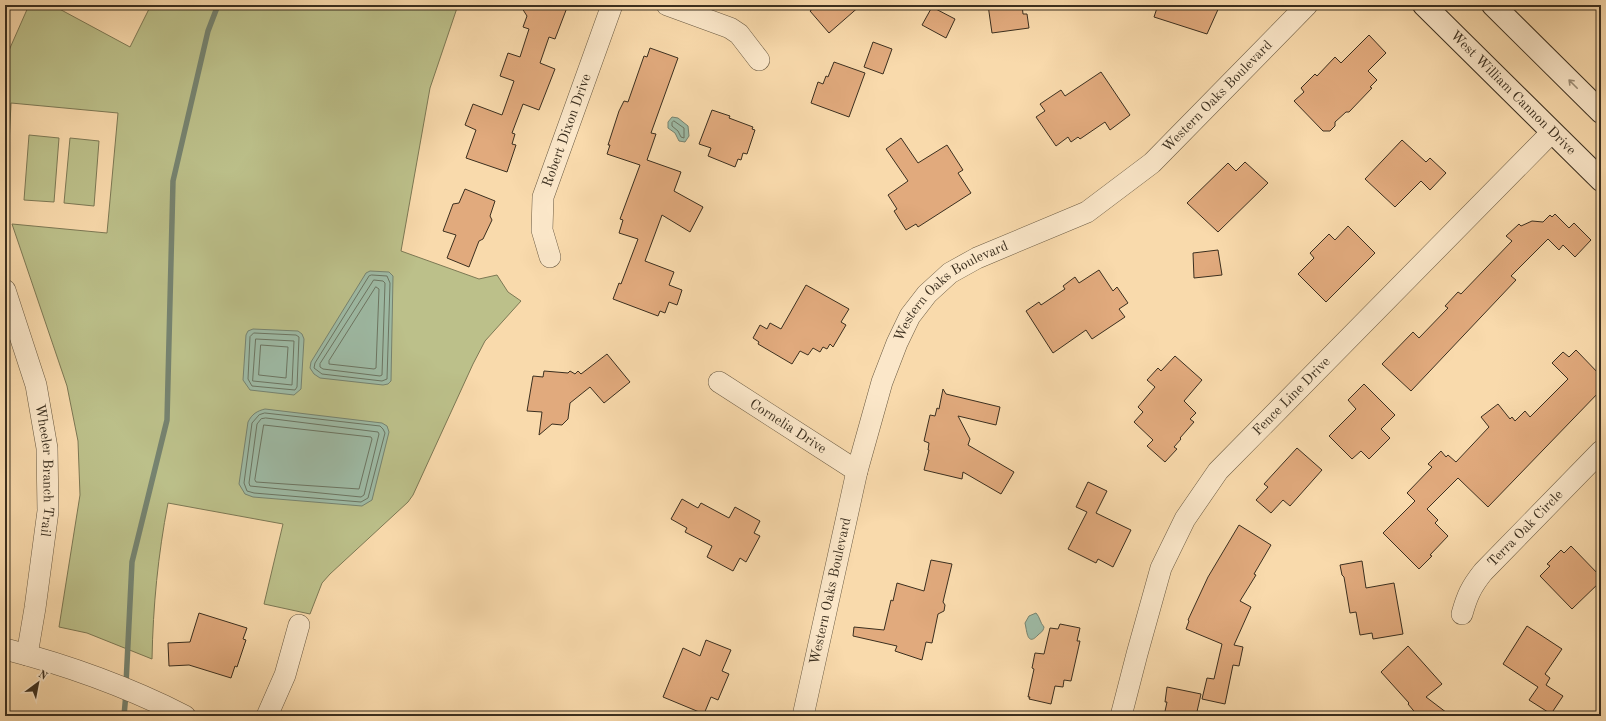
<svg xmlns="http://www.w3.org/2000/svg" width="1606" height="721" font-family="'Old Standard TT',serif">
<rect width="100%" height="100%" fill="#f9daac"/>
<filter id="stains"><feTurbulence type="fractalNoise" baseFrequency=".005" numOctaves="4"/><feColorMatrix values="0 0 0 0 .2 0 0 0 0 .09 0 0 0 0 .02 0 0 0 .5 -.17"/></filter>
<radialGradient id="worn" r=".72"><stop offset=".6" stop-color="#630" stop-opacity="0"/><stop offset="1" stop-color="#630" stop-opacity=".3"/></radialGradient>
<path fill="#bcc08a" stroke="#7c7854" d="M29 5H52L130 47 151 5H458L430 88 401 251 479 279 497 275 508 292 521 301 485 341 473 364 413 495 408 502 330 574 322 583 310 614 264 604 283 524 168 503C158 555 153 606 152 659L87 633 59 627 80 495 78 441 67 386 12 224 107 233 118 113 11 103 6 210 5 206V63L10 48Z
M29 135 59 138 54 202 24 200Z
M70 138 99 141 94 206 64 203Z"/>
<path fill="#9ebba6" stroke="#768370" d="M672 117 678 118 688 126 689 136 685 142 679 141 675 133 668 128V122Z
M370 271 389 272 393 276 391 381 388 384 383 385 320 378 314 374 310 368 311 362 366 273Z
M253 329 298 331 302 334 304 339 301 389 294 395 250 390 243 380 246 335 248 331Z
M265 409 382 423 387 426 389 432 372 500 362 506 253 497 245 494 239 484 248 422C252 414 257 411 265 409Z
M1036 613C1040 617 1040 623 1044 627 1043 632 1041 632 1038 635 1027 647 1027 631 1025 623L1029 616Z"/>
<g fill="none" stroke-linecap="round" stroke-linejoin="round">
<path stroke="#6c7562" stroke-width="1" d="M674 121 684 128V138L681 137 678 131 672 126V123Z
M372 275 387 276 390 283 387 379 382 381 322 374 314 368 315 363 369 276Z
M374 280 383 281 385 283 382 375 380 376 323 369 320 367V364Z
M376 287 379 289 376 368 374 369 329 364V361Z
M254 333 296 335 299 337 297 387 295 390 252 386 248 379 250 337Z
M256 339 294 341 292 385 253 381Z
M261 345 288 347 286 378 259 375Z
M265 413 380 426 383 429 385 433 368 498 361 502 254 493 247 491 244 483 252 423 259 415Z
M266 418 378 432 379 434 364 495 361 497 250 486 249 483 257 424 261 419Z
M264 425 371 437 372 439 359 489 256 482 255 480Z"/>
<path stroke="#768370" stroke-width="5.5" d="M126 684 132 562 167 420 173 181 208 31 218 5
M124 716 126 693"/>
</g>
<path fill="#e1aa7d" stroke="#3b2f1f" d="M520 5H568L555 39 549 37 540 63 555 69 539 110 523 104 512 133 515 134 512 144 516 145 507 172 466 158 476 130 465 125 473 104 502 115 514 81 500 76 508 53 520 57 529 29 523 27 527 16Z
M818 5H861L829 33 810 11Z
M988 5H1022L1023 14H1027L1029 28 992 33Z
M1158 5H1220L1207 34 1154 17Z
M932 7 955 19 946 38 922 25Z
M1369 35 1386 53 1368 71 1377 80 1370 87 1372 88 1349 112H1346L1335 122V126L1330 131H1323L1294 101 1304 92 1301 88 1315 74 1317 76 1335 57 1341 63Z
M873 42 892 49 883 74 864 67Z
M650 48 678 58 651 133 656 134 647 160 681 172 674 191 703 207 690 232 662 215 645 261 674 272 669 285 682 290 677 305 669 302 665 313 660 311 658 316 613 299 619 283 621 284 638 239 619 233 623 220 620 219 640 165 607 154 610 145H608L619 111 624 101 628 102 644 56 647 57Z
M834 62 865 73 849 117 811 103 818 82 823 84 826 76 828 77Z
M1101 72 1130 115 1110 130 1105 122 1080 139 1078 137 1071 142 1068 137 1056 146 1036 117 1045 111 1040 104 1061 90 1065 96Z
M712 110 730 116 729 118 753 127 752 129 755 130 747 154 743 153 741 160 738 159 735 167 708 156 711 148 699 144Z
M901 138 918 163 947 145 963 170 958 173 971 193 918 227 916 224 906 230 894 211 897 209 888 195 908 181 886 149Z
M1402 140 1426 162 1430 158 1446 173 1430 190 1421 181 1395 207 1365 179Z
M1245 162 1268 183 1218 232 1187 203 1228 163 1236 171Z
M465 189 495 201 490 216 492 220 483 239 479 241 469 267 447 258 456 235 443 231 453 204 459 203Z
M1555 214 1569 228 1574 223 1591 240 1575 257 1563 245 1559 250 1548 239 1511 276 1516 280 1411 391 1382 364 1413 332 1419 338 1448 308 1445 306 1458 292 1461 294 1512 241 1506 236 1519 224 1521 226 1532 221 1543 222 1550 215 1552 217Z
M1348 226 1375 253 1326 302 1298 274 1314 258 1310 253 1329 234 1335 240Z
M1218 250 1222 275 1194 278 1193 253Z
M1099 270 1113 291 1117 287 1128 303 1119 309 1125 317 1092 339 1086 330 1053 353 1026 311 1039 302 1041 305 1065 289 1063 286 1075 277 1079 283Z
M806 285 849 309 841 322 846 325 833 347 830 344 827 349 823 347 820 352 813 348 808 355 800 351 792 364 758 344 759 342 753 338 760 325 767 329 770 323 781 329Z
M1576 350 1601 376V390L1488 507 1458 478 1427 509 1438 520 1435 523 1448 536 1430 555 1432 556 1419 569 1383 533 1415 501 1407 493 1432 467 1428 464 1441 451 1446 457 1448 455 1456 462 1489 427 1481 417 1498 404 1510 419 1512 417 1515 421 1525 411 1530 417 1568 379 1552 363 1563 352 1569 357Z
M607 354 630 382 604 403 590 387 570 403 568 419 562 425 552 424 539 435 542 412 527 411 533 376 543 377 544 371 568 373 570 371 575 374 578 371 581 374Z
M1175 356 1202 380 1184 401 1196 413 1190 419 1194 422 1180 438 1181 439 1174 447 1177 449 1165 462 1147 446 1153 440 1134 422 1143 412 1138 407 1155 387 1147 380 1158 368 1161 371Z
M1364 384 1395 415 1381 429 1390 438 1369 459 1361 451 1352 459 1329 436 1356 409 1348 400Z
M943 389 946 394 1000 407 996 425 958 416 970 439 968 445 1014 472 1001 494 963 472 962 479 924 470 929 450H928L929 443 924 441 930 415 935 416 937 408 939 409Z
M1297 448 1322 470 1290 506 1283 500 1271 513 1256 500 1268 487 1264 484Z
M1088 482 1107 491 1096 513 1131 530 1113 567 1098 559 1096 563 1068 549 1087 512 1076 507Z
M682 499 698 508 701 503 729 518 735 507 760 521 754 533 760 536 746 562 740 558 733 571 707 557 712 546 685 532 687 528 671 519Z
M1239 525 1271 545 1254 574 1256 575 1240 601 1251 607 1234 645 1243 647 1239 666 1233 665 1225 704 1202 699 1207 678 1214 679 1222 644 1186 629 1189 621 1188 620 1208 577Z
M1571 546 1601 577V581L1572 609 1540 576 1550 566 1547 564 1561 550 1564 553Z
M931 560 952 564 943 602 945 605 944 611 938 614 932 643 926 642 922 660 895 651 897 646 853 636 854 627 884 630 891 600 893 601 897 583 924 591Z
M1362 561 1366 588 1394 583 1403 634 1373 639 1372 633 1360 635 1356 612 1350 613 1344 577 1342 575 1340 565Z
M199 613 247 628 243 639 246 640 237 667 235 666 231 678 189 665 169 666 168 643 190 642Z
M1060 624 1080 628 1077 641H1080L1071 681 1064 680 1063 687 1055 686 1051 704 1029 699 1030 697H1028L1034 669 1032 668 1035 653 1044 654 1050 628 1058 629Z
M1527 626 1562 649 1545 674 1550 678 1546 685 1563 696 1551 714 1529 700 1538 687 1503 664Z
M706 640 731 650 722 671 729 674 718 700 711 697 704 714 663 697 683 648 700 656Z
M1408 646 1442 684 1426 697 1451 716H1418L1408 704 1409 703 1381 672Z
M1167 687 1201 694 1196 716H1164L1167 702H1165Z"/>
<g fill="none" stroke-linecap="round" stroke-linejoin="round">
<g stroke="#6a5a42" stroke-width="22">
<g id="street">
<path d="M667 5 730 28 739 34 759 60"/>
<path id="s1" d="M550 257 542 230 543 197 612 5"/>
<path id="s2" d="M5 290 36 385 47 448 48 511 35 608 27 655"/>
<path id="s3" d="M719 382 857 471"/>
<path id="s4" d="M1462 614C1467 596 1471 587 1483 572L1601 451"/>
<path d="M5 649C67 665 128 687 185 716"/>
<path d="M267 716 285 675 299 625"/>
<path id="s5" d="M803 716 857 471 882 382 897 343 910 316 927 294 950 273 977 258 1087 212 1152 163 1307 5"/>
<path id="s6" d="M1121 716 1137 654 1161 568 1185 519 1218 471 1552 132"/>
</g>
</g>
<g stroke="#3b2f1f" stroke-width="24">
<g id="secondary">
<path id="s7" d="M1424 5 1601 180"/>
<path d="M1493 5 1601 112"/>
</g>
</g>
<use href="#street" stroke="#fbe7c9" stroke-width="21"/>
<use href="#secondary" stroke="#fbe7c9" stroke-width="22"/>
</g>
<defs><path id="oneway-shaft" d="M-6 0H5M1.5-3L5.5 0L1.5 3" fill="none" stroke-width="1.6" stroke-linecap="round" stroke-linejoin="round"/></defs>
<use stroke="#9b8b74" href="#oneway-shaft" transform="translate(1573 84) rotate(-135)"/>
<g text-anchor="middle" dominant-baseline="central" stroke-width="3" stroke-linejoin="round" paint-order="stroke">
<g font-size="14" fill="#3b2f1f" stroke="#fbe7c9">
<text stroke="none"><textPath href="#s7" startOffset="125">West William Cannon Drive</textPath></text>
<text stroke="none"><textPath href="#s5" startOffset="799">Western Oaks Boulevard</textPath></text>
<text stroke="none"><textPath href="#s1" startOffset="132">Robert Dixon Drive</textPath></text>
<text stroke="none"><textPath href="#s5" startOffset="463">Western Oaks Boulevard</textPath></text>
<text stroke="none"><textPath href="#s6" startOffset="371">Fence Line Drive</textPath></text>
<text stroke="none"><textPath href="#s3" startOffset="82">Cornelia Drive</textPath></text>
<text stroke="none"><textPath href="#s2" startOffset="186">Wheeler Branch Trail</textPath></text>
<text stroke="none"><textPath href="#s4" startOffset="108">Terra Oak Circle</textPath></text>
<text stroke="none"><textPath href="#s5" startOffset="128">Western Oaks Boulevard</textPath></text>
</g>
</g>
<rect width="1606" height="721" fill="none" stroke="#f9daac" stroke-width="20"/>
<rect x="6" y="6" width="1594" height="709" fill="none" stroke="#3b2f1f" stroke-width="2"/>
<rect x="10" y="10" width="1586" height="701" fill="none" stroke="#3b2f1f"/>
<g transform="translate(38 683) rotate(32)" stroke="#fbe7c9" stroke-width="3" paint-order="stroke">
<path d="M0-3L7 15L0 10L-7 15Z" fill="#3b2f1f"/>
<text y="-6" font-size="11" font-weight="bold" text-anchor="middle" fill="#3b2f1f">N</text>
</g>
<rect width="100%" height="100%" filter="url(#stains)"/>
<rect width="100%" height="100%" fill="url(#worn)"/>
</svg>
